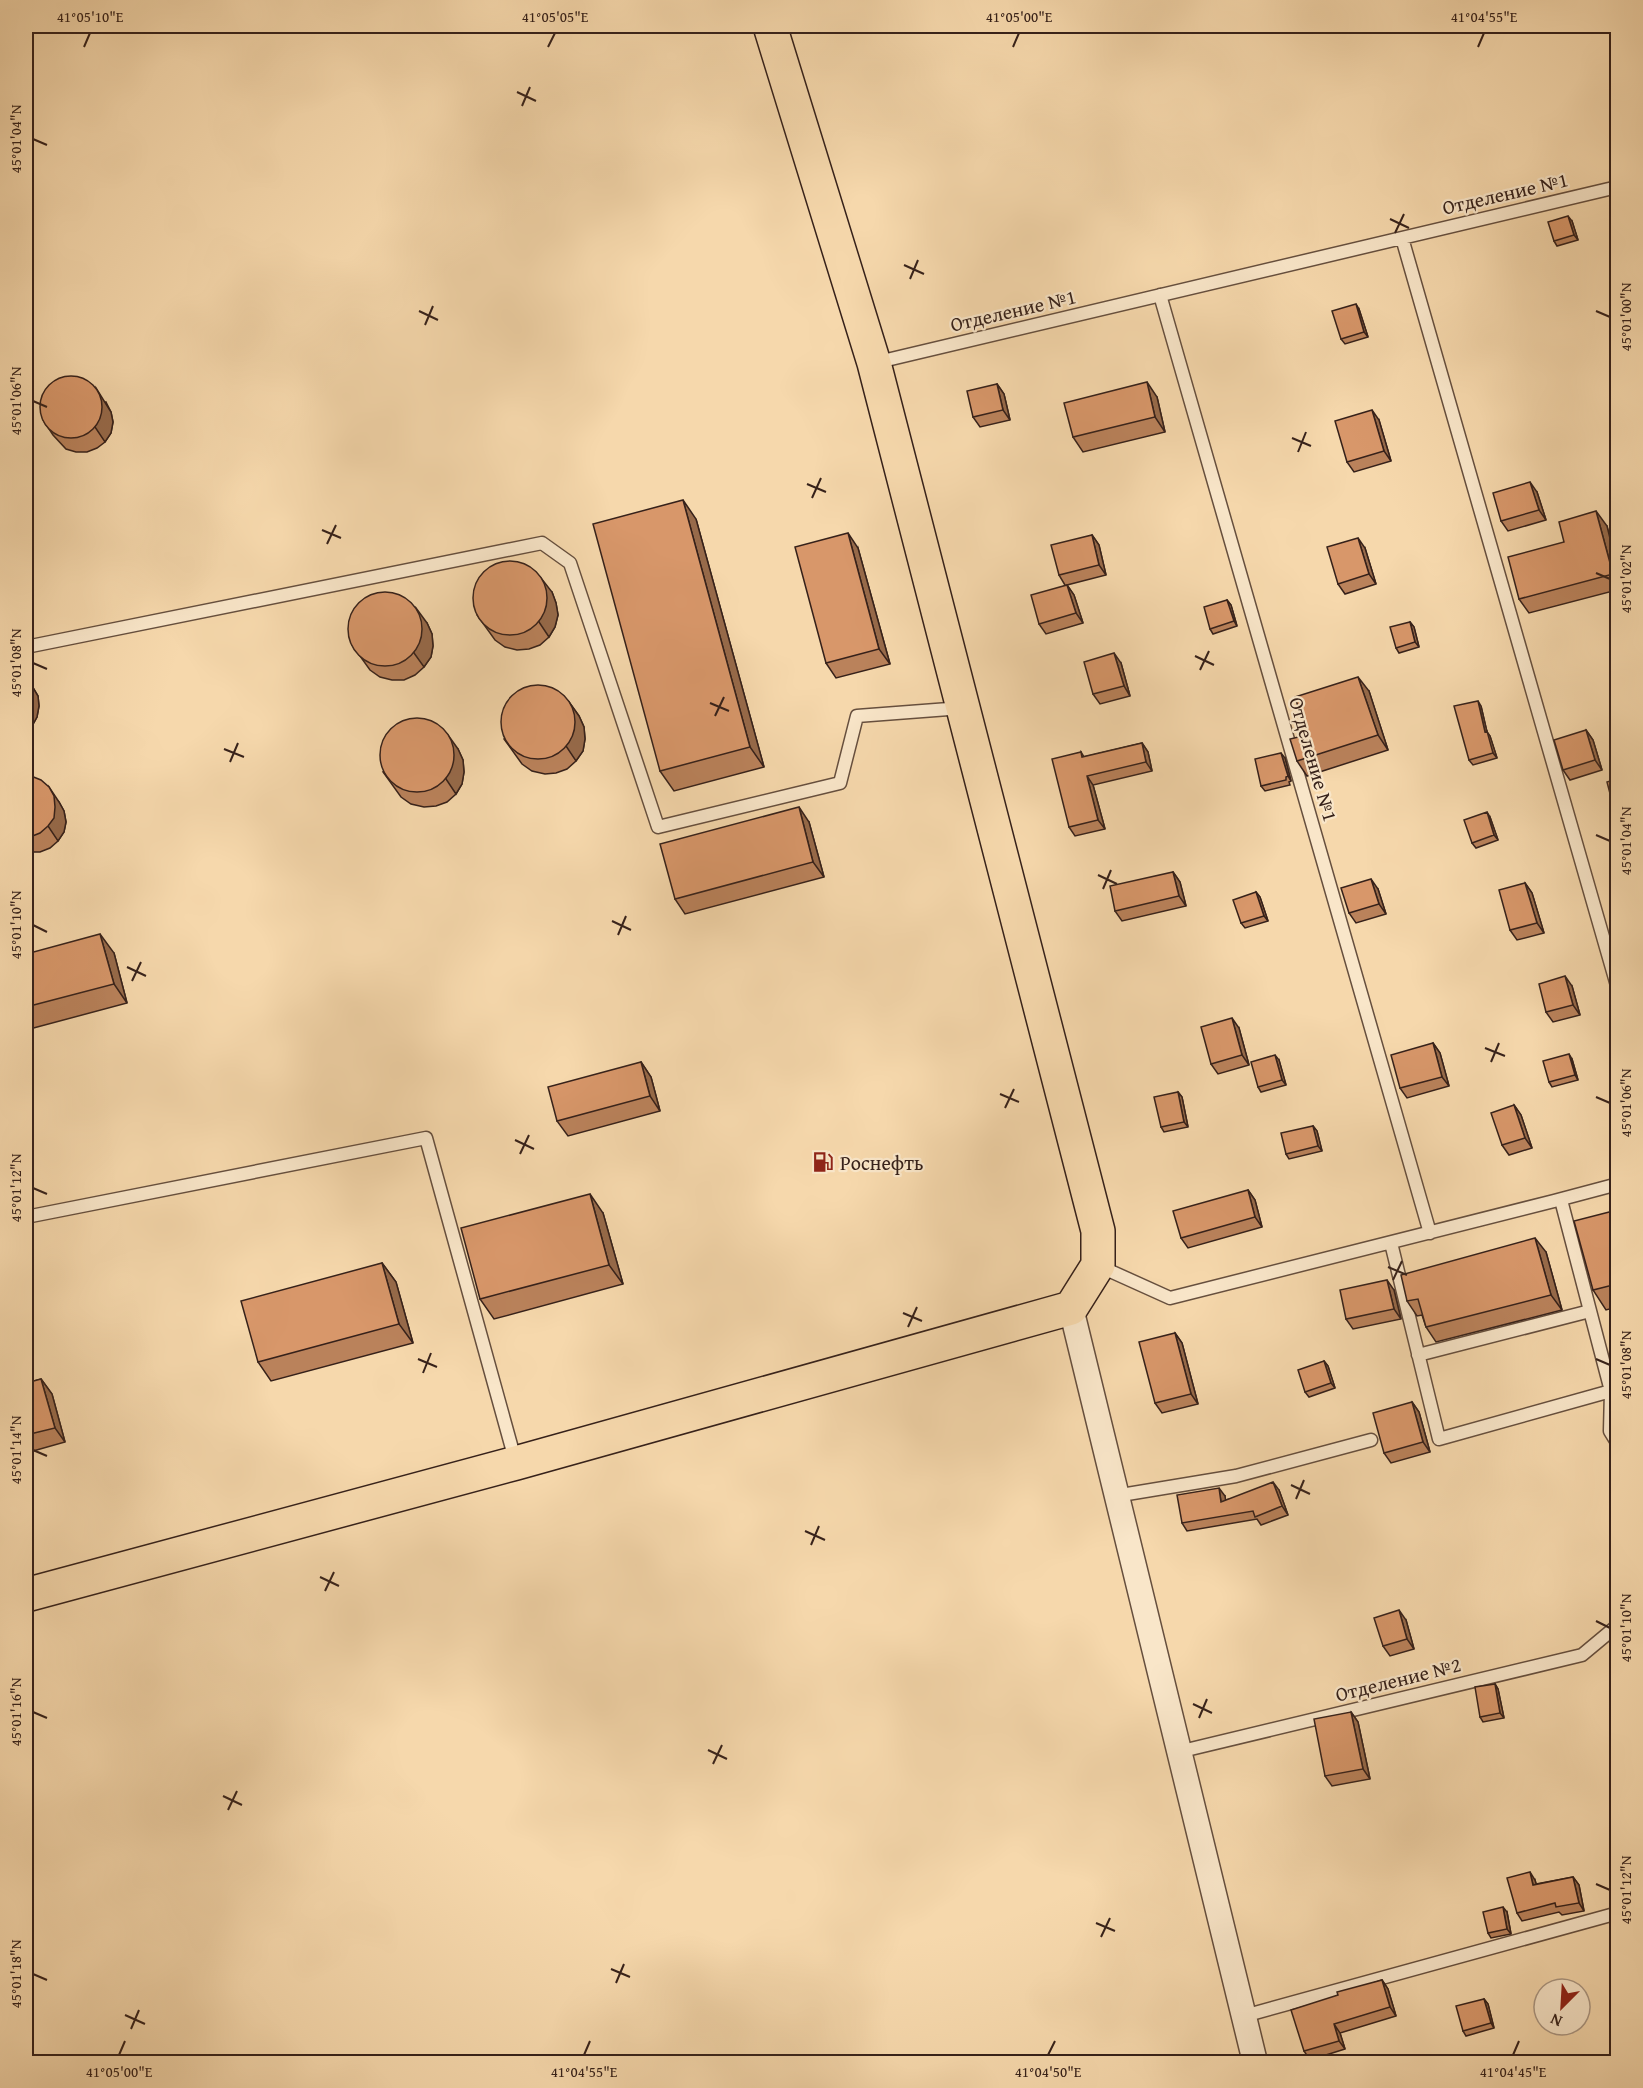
<svg xmlns="http://www.w3.org/2000/svg" width="1643" height="2088" font-family="'Gentium Book Plus',serif">
<rect width="100%" height="100%" fill="#f6d8ac"/>
<filter id="stains"><feTurbulence type="fractalNoise" baseFrequency=".00333" numOctaves="4"/><feColorMatrix values="0 0 0 0 .2 0 0 0 0 .09 0 0 0 0 .02 0 0 0 .5 -.17"/></filter>
<radialGradient id="worn" r=".72"><stop offset=".6" stop-color="#630" stop-opacity="0"/><stop offset="1" stop-color="#630" stop-opacity=".3"/></radialGradient>
<g fill="none" stroke-linecap="round" stroke-linejoin="round">
<g stroke="#664f3e" stroke-width="15">
<path id="lane" d="M1402 238 1618 989
M1160 295 1430 1233
M874 363 1613 188 1618 189
M26 647 542 543 570 563 658 827 840 783 857 716 962 708
M1561 1200 1611 1391 1610 1431 1618 1444
M26 1217 426 1138 516 1463
M1391 1243 1439 1439 1618 1389
M1099 1266 1170 1298 1554 1201 1618 1184
M1418 1355 1590 1311
M1115 1496 1236 1476 1371 1440
M1178 1752 1582 1655 1618 1625
M1244 2016 1618 1913"/>
</g>
<g stroke="#664f3e" stroke-width="27">
<path id="street" d="M1071 1308 1255 2062"/>
</g>
<g stroke="#36211a" stroke-width="36">
<path id="primary" d="M26 1595 516 1463 1071 1308 1098 1265V1231L874 363 770 26"/>
</g>
<use href="#lane" stroke="#f9e6c9" stroke-width="12"/>
<use href="#street" stroke="#f9e6c9" stroke-width="24"/>
<use href="#primary" stroke="#f6d8ac" stroke-width="33"/>
</g>
<path fill="#ba825b" stroke="#36211a" stroke-width="1.5" d="M1572 221 1578 240 1557 246 1554 241Z
M1359 309 1368 337 1345 344 1341 339Z
M997 384 1004 394 1010 420 980 427 973 417Z
M1157 397 1165 432 1083 452 1073 437Z
M106 402 111 412 113 422 111 433 105 442 97 448 87 452H76L66 449 53 435 43 420Z
M1379 420 1391 461 1354 472 1347 462Z
M1537 492 1546 520 1508 531 1501 521Z
M696 519 764 767 674 791 660 771Z
M1607 526 1617 567V590L1529 613 1519 599 1564 542Z
M1092 535 1099 545 1106 575 1067 585 1074 595 1083 623 1046 634 1039 624 1065 585 1059 575Z
M858 548 890 664 836 678 826 663Z
M1365 548 1376 584 1345 594 1338 584Z
M552 592 556 603 558 615 555 627 549 637 540 645 529 649 517 650 505 647 495 640 477 615Z
M1227 600 1231 605 1237 626 1213 634 1210 629Z
M1410 622 1414 627 1419 647 1399 653 1396 648Z
M427 623 432 634 433 646 431 657 424 667 415 675 404 680H392L380 677 370 670 352 645Z
M1121 663 1130 696 1100 704 1093 694Z
M26 676 38 696 39 706 37 717 32 726 26 731Z
M1369 691 1388 750 1307 776 1297 761 1307 735Z
M569 702 579 716 584 727 585 739 583 751 576 761 567 769 556 773 545 774 532 771 522 764 504 739Z
M1481 706 1487 732 1490 736 1497 758 1473 765 1469 760Z
M1586 730 1593 740 1602 770 1570 780 1563 770Z
M1142 743 1148 752 1152 771 1093 785 1105 829 1075 836 1069 827 1081 752 1084 757Z
M458 749 463 760 464 772 462 784 456 794 447 802 436 806 424 807 411 804 401 797 383 772Z
M1285 758 1291 781 1289 782 1290 785 1265 791 1261 786Z
M26 775 59 802 64 811 66 822 64 832 58 841 50 848 40 852H29L26 851Z
M1490 817 1498 840 1476 848 1472 843Z
M809 822 824 877 685 914 675 899Z
M1173 872 1180 882 1186 906 1122 921 1115 911Z
M1525 883 1532 893 1544 933 1517 940 1510 930Z
M1378 889 1386 914 1356 923 1349 913Z
M1256 892 1260 897 1268 921 1245 928 1241 923Z
M114 953 127 1003 26 1030V954Z
M1572 986 1580 1015 1553 1022 1546 1012Z
M1239 1028 1249 1065 1218 1074 1211 1064Z
M1433 1043 1440 1053 1449 1086 1407 1098 1400 1088Z
M1572 1059 1578 1080 1552 1087 1549 1082Z
M1279 1060 1286 1085 1261 1092 1258 1087Z
M641 1062 651 1077 660 1111 568 1136 557 1121Z
M1178 1092 1182 1097 1188 1127 1164 1132 1161 1127Z
M1514 1105 1521 1115 1532 1148 1509 1155 1502 1145Z
M1313 1126 1317 1131 1322 1151 1289 1159 1286 1154Z
M1248 1190 1255 1200 1262 1227 1188 1248 1181 1238Z
M1617 1210V1307L1606 1310 1593 1290Z
M603 1213 623 1284 494 1319 480 1299Z
M1546 1252 1562 1310 1436 1342 1426 1327 1422 1315 1417 1316 1407 1301Z
M382 1263 396 1282 413 1343 271 1381 258 1362Z
M1394 1290 1401 1319 1353 1329 1346 1319Z
M1175 1333 1182 1343 1198 1404 1162 1413 1155 1403Z
M1324 1361 1328 1366 1335 1388 1309 1397 1305 1392Z
M41 1379 52 1394 65 1442 26 1453V1383Z
M1412 1402 1419 1412 1430 1452 1391 1463 1384 1453Z
M1279 1490 1288 1515 1261 1525 1257 1519 1187 1531 1182 1523 1225 1496V1500Z
M1406 1620 1414 1649 1390 1656 1383 1646Z
M1495 1684 1498 1689 1504 1718 1483 1722 1480 1717Z
M1351 1712 1358 1722 1370 1779 1332 1786 1325 1776Z
M1573 1877 1579 1885 1584 1911 1562 1915 1559 1912 1522 1921 1517 1913 1535 1880 1536 1884Z
M1507 1912 1511 1934 1491 1938 1488 1933Z
M1382 1980 1388 1989 1396 2016 1340 2033 1345 2049 1310 2060 1304 2051 1338 1995Z
M1484 1999 1488 2004 1494 2028 1466 2036 1463 2031Z"/>
<path fill="#976a4a" stroke="#36211a" stroke-width="1.5" d="M1568 216 1572 221 1578 240 1574 235Z
M1356 304 1359 309 1368 337 1364 332Z
M1147 382 1157 397 1165 432 1155 417Z
M997 384 1004 394 1010 420 1003 410Z
M96 388 111 412 113 422 111 433 105 442 95 427Z
M1372 410 1379 420 1391 461 1384 451Z
M1530 482 1537 492 1546 520 1539 510Z
M683 500 696 519 764 767 750 747Z
M1596 511 1607 526 1617 567V581L1613 574Z
M848 533 858 548 890 664 879 649Z
M1092 535 1099 545 1106 575 1099 565Z
M1358 538 1365 548 1376 584 1369 574Z
M541 578 552 592 556 603 558 615 555 627 549 637 539 622Z
M1067 585 1074 595 1083 623 1076 613Z
M1227 600 1231 605 1237 626 1234 621Z
M416 608 427 623 432 634 433 646 431 657 424 667 414 653Z
M1410 622 1414 627 1419 647 1415 642Z
M1114 653 1121 663 1130 696 1124 686Z
M26 676 38 696 39 706 37 717 32 726 26 717Z
M1358 677 1369 691 1388 750 1378 735Z
M1478 701 1481 706 1487 732 1490 736 1497 758 1493 753 1485 732Z
M569 702 579 716 584 727 585 739 583 751 576 761 566 746Z
M1586 730 1593 740 1602 770 1595 760Z
M448 735 458 749 463 760 464 772 462 784 456 794 446 779Z
M1142 743 1148 752 1152 771 1146 762Z
M1281 753 1285 758 1291 781 1288 776Z
M1087 776 1093 785 1105 829 1098 820Z
M49 787 59 802 64 811 66 822 64 832 58 841 48 826Z
M799 807 809 822 824 877 813 862Z
M1487 812 1490 817 1498 840 1494 835Z
M1173 872 1180 882 1186 906 1179 896Z
M1371 879 1378 889 1386 914 1379 904Z
M1525 883 1532 893 1544 933 1537 923Z
M1256 892 1260 897 1268 921 1264 916Z
M100 934 114 953 127 1003 114 984Z
M1565 976 1572 986 1580 1015 1573 1005Z
M1232 1018 1239 1028 1249 1065 1242 1055Z
M1433 1043 1440 1053 1449 1086 1442 1077Z
M1569 1054 1572 1059 1578 1080 1575 1075Z
M1275 1055 1279 1060 1286 1085 1282 1080Z
M641 1062 651 1077 660 1111 650 1096Z
M1178 1092 1182 1097 1188 1127 1184 1122Z
M1514 1105 1521 1115 1532 1148 1525 1138Z
M1313 1126 1317 1131 1322 1151 1318 1146Z
M1248 1190 1255 1200 1262 1227 1255 1217Z
M590 1194 603 1213 623 1284 609 1265Z
M1535 1238 1546 1252 1562 1310 1551 1295Z
M382 1263 396 1282 413 1343 399 1324Z
M1387 1280 1394 1290 1401 1319 1394 1309Z
M1175 1333 1182 1343 1198 1404 1191 1394Z
M1324 1361 1328 1366 1335 1388 1331 1383Z
M41 1379 52 1394 65 1442 55 1428Z
M1412 1402 1419 1412 1430 1452 1423 1442Z
M1273 1482 1279 1490 1288 1515 1282 1506Z
M1219 1488 1225 1496 1227 1510 1221 1502Z
M1399 1610 1406 1620 1414 1649 1407 1639Z
M1495 1684 1498 1689 1504 1718 1500 1713Z
M1351 1712 1358 1722 1370 1779 1363 1769Z
M1530 1872 1535 1880 1539 1893 1533 1885Z
M1573 1877 1579 1885 1584 1911 1579 1903Z
M1503 1907 1507 1912 1511 1934 1507 1929Z
M1382 1980 1388 1989 1396 2016 1390 2007Z
M1484 1999 1488 2004 1494 2028 1491 2023Z
M1334 2024 1340 2033 1345 2049 1339 2041Z"/>
<path fill="#d8976a" stroke="#36211a" stroke-width="1.5" d="M1568 216 1574 235 1554 241 1548 222Z
M1356 304 1364 332 1341 339 1332 311Z
M40 407a31 31 0 1 1 62 0a31 31 0 1 1-62 0Z
M1147 382 1155 417 1073 437 1064 403Z
M997 384 1003 410 973 417 967 391Z
M1372 410 1384 451 1347 462 1335 421Z
M1530 482 1539 510 1501 521 1493 493Z
M683 500 750 747 660 771 593 524Z
M1596 511 1613 574 1519 599 1508 557 1564 542 1559 522Z
M848 533 879 649 826 663 795 547Z
M1092 535 1099 565 1059 575 1051 545Z
M1358 538 1369 574 1338 584 1327 547Z
M473 598a37 37 0 1 1 74 0a37 37 0 1 1-74 0Z
M1067 585 1076 613 1039 624 1031 595Z
M348 629a37 37 0 1 1 74 0a37 37 0 1 1-74 0Z
M1227 600 1234 621 1210 629 1204 607Z
M1410 622 1415 642 1396 648 1390 627Z
M1114 653 1124 686 1093 694 1084 662Z
M1358 677 1378 735 1297 761 1290 739 1307 735 1295 697Z
M26 678 27 681 29 692 26 704Z
M501 722a37 37 0 1 1 74 0a37 37 0 1 1-74 0Z
M1478 701 1485 732 1487 731 1493 753 1469 760 1454 706Z
M380 755a37 37 0 1 1 74 0a37 37 0 1 1-74 0Z
M1586 730 1595 760 1563 770 1554 740Z
M1142 743 1146 762 1087 776 1098 820 1069 827 1052 759 1081 752 1082 757Z
M1281 753 1288 776 1286 777V780L1261 786 1255 759Z
M26 775 31 776 41 780 49 787 54 796 55 807 54 818 48 826 40 833 30 837H26Z
M1617 779V808L1614 809 1607 782Z
M799 807 813 862 675 899 660 844Z
M1487 812 1494 835 1472 843 1464 820Z
M1173 872 1179 896 1115 911 1110 886Z
M1371 879 1379 904 1349 913 1341 888Z
M1525 883 1537 923 1510 930 1499 890Z
M1256 892 1264 916 1241 923 1233 900Z
M100 934 114 984 26 1007V954Z
M1565 976 1573 1005 1546 1012 1539 984Z
M1232 1018 1242 1055 1211 1064 1201 1027Z
M1433 1043 1442 1077 1400 1088 1391 1055Z
M1569 1054 1575 1075 1549 1082 1543 1061Z
M1275 1055 1282 1080 1258 1087 1251 1062Z
M641 1062 650 1096 557 1121 548 1087Z
M1178 1092 1184 1122 1161 1127 1154 1097Z
M1514 1105 1525 1138 1502 1145 1491 1113Z
M1313 1126 1318 1146 1286 1154 1281 1133Z
M1248 1190 1255 1217 1181 1238 1173 1211Z
M590 1194 609 1265 480 1299 461 1228Z
M1617 1210V1284L1593 1290 1574 1221Z
M1535 1238 1551 1295 1426 1327 1418 1299 1407 1301 1401 1275Z
M382 1263 399 1324 258 1362 241 1301Z
M1387 1280 1394 1309 1346 1319 1340 1290Z
M1175 1333 1191 1394 1155 1403 1139 1342Z
M1324 1361 1331 1383 1305 1392 1298 1370Z
M41 1379 55 1428 26 1435V1383Z
M1412 1402 1423 1442 1384 1453 1373 1413Z
M1273 1482 1282 1506 1255 1517 1253 1511 1182 1523 1177 1495 1219 1488 1221 1502Z
M1399 1610 1407 1639 1383 1646 1374 1618Z
M1495 1684 1500 1713 1480 1717 1475 1687Z
M1351 1712 1363 1769 1325 1776 1314 1719Z
M1530 1872 1533 1885 1573 1877 1579 1903 1556 1907 1555 1903 1517 1913 1507 1878Z
M1503 1907 1507 1929 1488 1933 1483 1912Z
M1382 1980 1390 2007 1334 2024 1339 2041 1304 2051 1291 2010 1338 1995 1337 1992Z
M1484 1999 1491 2023 1463 2031 1456 2006Z"/>
<path fill="none" stroke="#36211a" stroke-width="2" d="M84 47 90 33M548 47 555 33M1013 47 1019 33M1478 47 1484 33M517 92 536 101M522 106 530 87M33 139 47 145M1390 219 1409 228M1395 233 1404 214M904 265 924 274M910 279 918 260M419 311 438 320M1596 311 1610 317M425 325 433 306M33 401 47 407M1292 438 1311 446M1298 452 1306 432M807 484 826 492M812 498 821 478M322 530 341 538M327 544 336 525M1596 573 1610 579M1195 656 1214 665M33 663 47 669M1200 670 1209 651M710 703 729 711M715 716 724 697M224 749 244 757M230 762 238 743M1596 835 1610 841M1098 875 1117 884M1103 889 1111 870M612 921 631 930M33 925 47 932M618 935 626 916M127 967 146 976M132 981 141 962M1485 1048 1505 1056M1491 1062 1499 1043M1000 1094 1019 1102M1596 1097 1610 1103M1005 1108 1014 1089M515 1140 534 1149M520 1154 529 1135M33 1188 47 1194M1388 1267 1407 1275M1393 1280 1402 1261M903 1313 922 1321M908 1327 917 1307M418 1359 437 1367M1596 1359 1610 1365M423 1373 431 1353M33 1450 47 1456M1291 1485 1310 1494M1296 1499 1304 1480M805 1531 825 1540M811 1545 819 1526M320 1577 339 1586M325 1591 334 1572M1596 1621 1610 1628M1193 1704 1212 1713M33 1712 47 1718M1199 1718 1207 1699M708 1750 727 1759M713 1764 722 1745M223 1796 242 1805M228 1810 237 1791M1596 1884 1610 1890M1096 1923 1115 1931M1101 1937 1110 1918M611 1969 630 1977M33 1974 47 1980M616 1983 624 1964M125 2015 145 2024M131 2029 139 2010M119 2055 125 2041M584 2055 590 2041M1048 2055 1055 2041M1513 2055 1519 2041"/>
<defs>
<g id="fuel-bare" transform="scale(1.62)"><path d="M-5.5-6h7V0h2V4h1.3V-2.5L3-4.5l.8-.8L6-3V5H2.5V1h-1V6h-7ZM-4.2-4.7v3.2H.2V-4.7Z" fill="#8f2418" stroke="#f9e6c9" stroke-width="2.5" paint-order="stroke"/></g>
</defs>
<g fill-rule="evenodd">
<use href="#fuel-bare" x="823" y="1162"/>
</g>
<g text-anchor="middle" dominant-baseline="central" stroke-width="4.5" stroke-linejoin="round" paint-order="stroke">
<g font-size="20" fill="#36211a" stroke="#f9e6c9">
<text transform="translate(1505 193) rotate(-13)">Отделение №1</text>
<text transform="translate(1013 310) rotate(-13)">Отделение №1</text>
<text transform="translate(1314 759) rotate(74)">Отделение №1</text>
<text transform="translate(1398 1679) rotate(-14)">Отделение №2</text>
</g>
<g font-size="20" fill="#36211a" stroke="#f9e6c9" text-anchor="start">
<text x="840" y="1162">Роснефть</text>
</g>
</g>
<rect width="1643" height="2088" fill="none" stroke="#f6d8ac" stroke-width="66"/>
<g transform="translate(1562 2007) rotate(204)"><circle r="28" fill="#f9e6c9" stroke="#ab9783" stroke-width="1.5"/>
<path d="M0-4.5L10 22L0 15L-10 22Z" fill="#8f2418"/>
<text y="-9" font-size="16" font-weight="bold" text-anchor="middle" fill="#36211a">N</text>
</g>
<rect x="33" y="33" width="1577" height="2022" fill="none" stroke="#36211a" stroke-width="2"/>
<g font-size="15" text-anchor="middle" fill="#36211a">
<text x="90" y="22">41°05'10"E</text>
<text x="555" y="22">41°05'05"E</text>
<text x="1019" y="22">41°05'00"E</text>
<text x="1484" y="22">41°04'55"E</text>
<text transform="translate(16 139) rotate(-90)" y="5">45°01'04"N</text>
<text transform="translate(1626 317) rotate(-90)" y="5">45°01'00"N</text>
<text transform="translate(16 401) rotate(-90)" y="5">45°01'06"N</text>
<text transform="translate(1626 579) rotate(-90)" y="5">45°01'02"N</text>
<text transform="translate(16 663) rotate(-90)" y="5">45°01'08"N</text>
<text transform="translate(1626 841) rotate(-90)" y="5">45°01'04"N</text>
<text transform="translate(16 925) rotate(-90)" y="5">45°01'10"N</text>
<text transform="translate(1626 1103) rotate(-90)" y="5">45°01'06"N</text>
<text transform="translate(16 1188) rotate(-90)" y="5">45°01'12"N</text>
<text transform="translate(1626 1365) rotate(-90)" y="5">45°01'08"N</text>
<text transform="translate(16 1450) rotate(-90)" y="5">45°01'14"N</text>
<text transform="translate(1626 1628) rotate(-90)" y="5">45°01'10"N</text>
<text transform="translate(16 1712) rotate(-90)" y="5">45°01'16"N</text>
<text transform="translate(1626 1890) rotate(-90)" y="5">45°01'12"N</text>
<text transform="translate(16 1974) rotate(-90)" y="5">45°01'18"N</text>
<text x="119" y="2077">41°05'00"E</text>
<text x="584" y="2077">41°04'55"E</text>
<text x="1048" y="2077">41°04'50"E</text>
<text x="1513" y="2077">41°04'45"E</text>
</g>
<rect width="100%" height="100%" filter="url(#stains)"/>
<rect width="100%" height="100%" fill="url(#worn)"/>
</svg>
